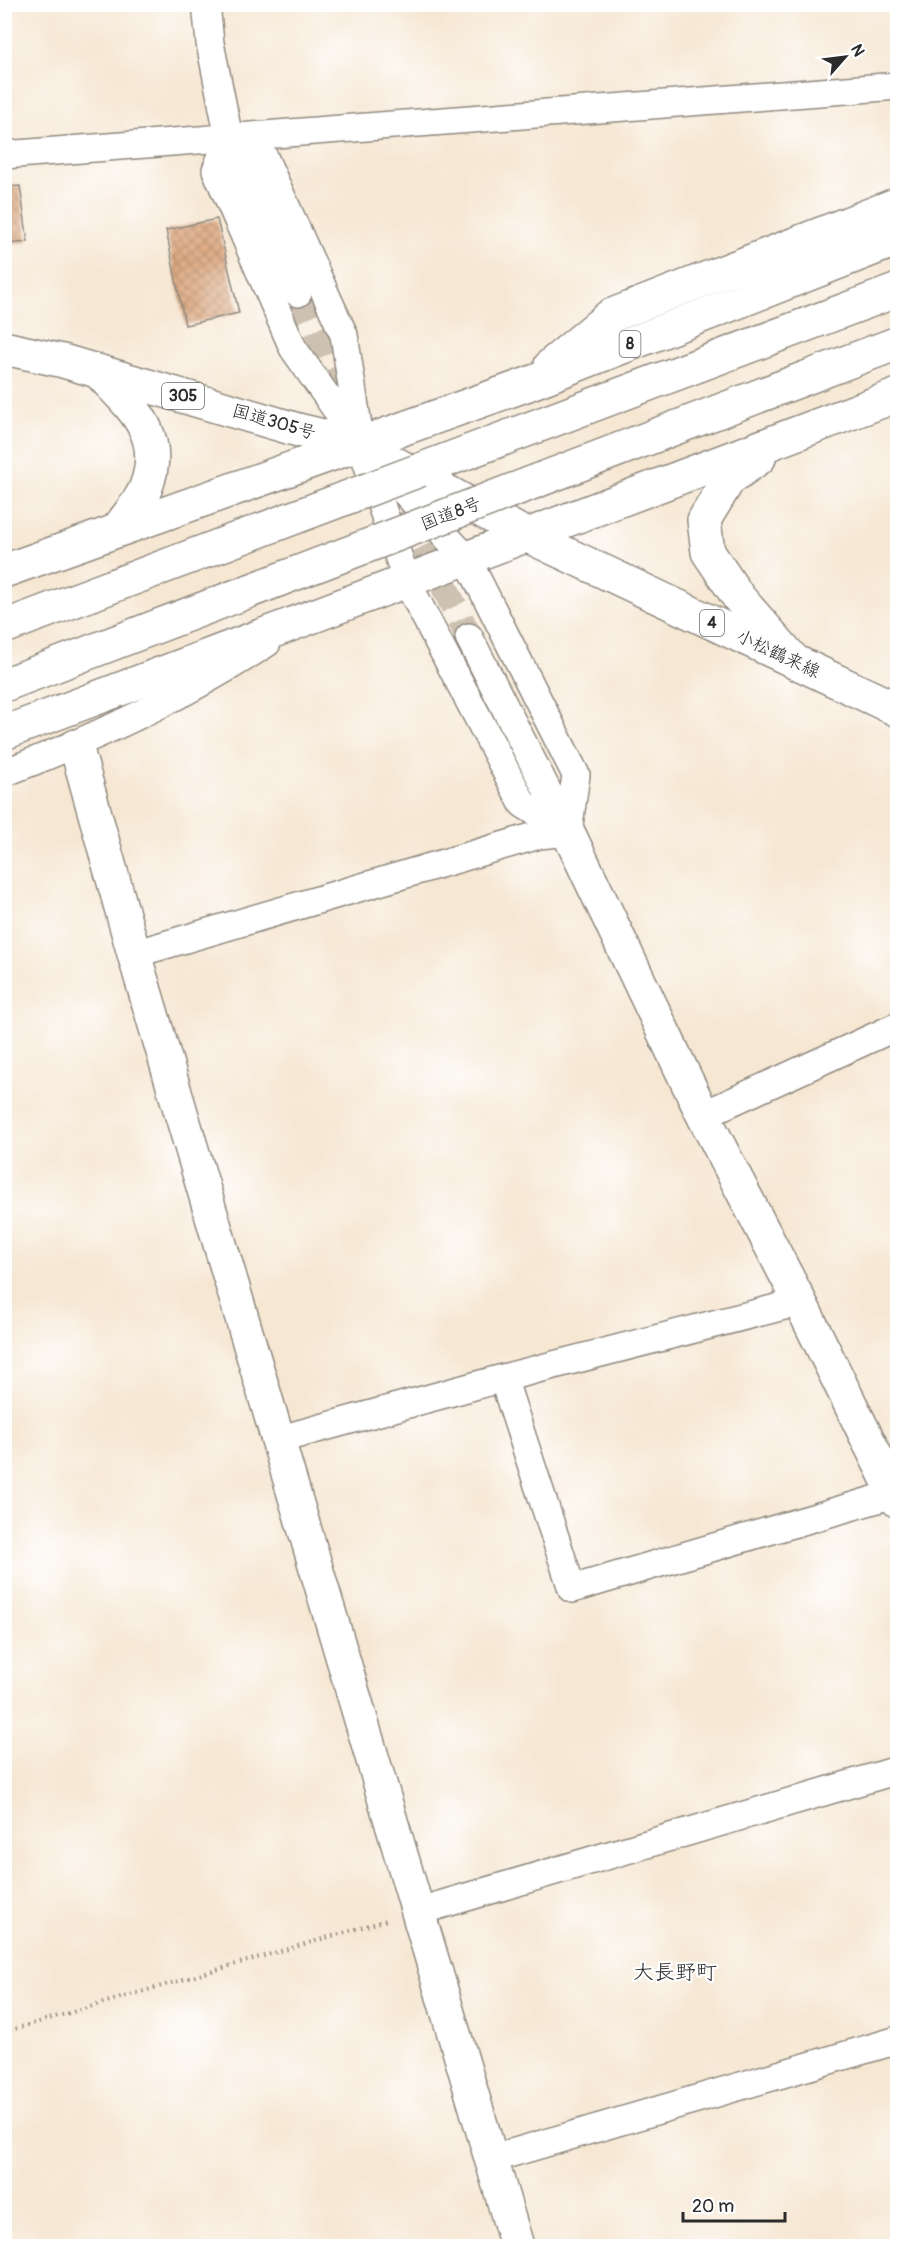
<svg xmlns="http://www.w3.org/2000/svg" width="902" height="2251" font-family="Pangolin,'Klee One',sans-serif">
<defs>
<pattern id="building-cross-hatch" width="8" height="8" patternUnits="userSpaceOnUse" patternTransform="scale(1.5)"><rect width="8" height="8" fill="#dba57b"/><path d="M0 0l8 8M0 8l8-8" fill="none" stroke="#b28765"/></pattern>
</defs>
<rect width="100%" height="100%" fill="#fff"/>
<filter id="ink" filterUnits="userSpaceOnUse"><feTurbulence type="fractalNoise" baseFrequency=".0167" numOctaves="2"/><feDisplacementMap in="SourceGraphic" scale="12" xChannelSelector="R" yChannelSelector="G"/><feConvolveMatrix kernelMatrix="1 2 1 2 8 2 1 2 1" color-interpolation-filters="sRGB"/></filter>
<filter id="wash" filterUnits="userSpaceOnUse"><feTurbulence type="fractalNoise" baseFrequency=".008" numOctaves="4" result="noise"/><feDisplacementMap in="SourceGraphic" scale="24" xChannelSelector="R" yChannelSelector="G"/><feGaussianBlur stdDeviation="1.35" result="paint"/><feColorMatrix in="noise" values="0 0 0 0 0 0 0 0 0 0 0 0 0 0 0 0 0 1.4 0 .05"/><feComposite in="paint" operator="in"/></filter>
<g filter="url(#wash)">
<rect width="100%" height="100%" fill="#f6e7d3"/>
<g id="blocks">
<path fill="url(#building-cross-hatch)" d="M20 186 28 242 4 244V187Z
M217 219 239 313 185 325 166 230Z"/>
</g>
</g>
<g filter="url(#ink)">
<use href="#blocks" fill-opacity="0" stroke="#90897f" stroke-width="1.5"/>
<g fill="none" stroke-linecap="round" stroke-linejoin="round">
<path stroke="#cdc1b1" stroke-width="27" stroke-dasharray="27 14" stroke-linecap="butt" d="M298 293 351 399
M406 509 469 637"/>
<g stroke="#90897f" stroke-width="30">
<path id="minor" d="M206 4 210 43 229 138 298 293
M229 138 216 170 293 348 361 445 467 559 576 775 568 832
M229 139 263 155 344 335 361 445 407 582 523 804 568 832
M4 155 898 86
M469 637 568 831
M4 773C95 738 186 696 267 643
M134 954 539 835 568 832
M703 1115 898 1026
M503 1378 572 1589 894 1494
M277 1440 503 1378 800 1302
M416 1912 898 1770
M491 2159 898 2040"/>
</g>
<g stroke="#90897f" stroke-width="36">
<path id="tertiary" d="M76 746 134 954 517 2246
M568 832 703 1115 800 1302 898 1501"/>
</g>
<g stroke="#90897f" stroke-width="36">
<path id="primary" d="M528 536 898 710"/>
</g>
<g stroke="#90897f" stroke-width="36">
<path id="trunk" d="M4 348 63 361 298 430 361 445 528 536
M850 361 898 343
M551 365 610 316 898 204
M98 371C131 407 166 433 146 487 141 501 127 516 118 529
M759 458 729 479 704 520 708 552 739 598 796 663
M420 470 898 290
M4 571 528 384 898 239
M4 733 898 395"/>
</g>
<path stroke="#90897f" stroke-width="4" stroke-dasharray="1.5 4.5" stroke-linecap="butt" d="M4 2032 387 1920"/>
<use href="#minor" stroke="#fff" stroke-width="27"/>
<use href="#tertiary" stroke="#fff" stroke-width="33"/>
<use href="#primary" stroke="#fff" stroke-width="33"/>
<use href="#trunk" stroke="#fff" stroke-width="33"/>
<g stroke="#90897f" stroke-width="36" stroke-linecap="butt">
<path id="trunk-bridge" d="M4 627 420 470
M4 685 850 361"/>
</g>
<use href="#trunk-bridge" stroke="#fff" stroke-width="33"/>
</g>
</g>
<g text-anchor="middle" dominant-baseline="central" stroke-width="4.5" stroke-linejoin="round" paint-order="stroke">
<g fill="#fff" stroke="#6b6b6b" stroke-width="1.5">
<rect x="619.5" y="331" width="21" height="26" rx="4.5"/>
<rect x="162" y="383" width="42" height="26" rx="4.5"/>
<rect x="700" y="610" width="24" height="26" rx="4.5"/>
</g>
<g font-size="16" font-weight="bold" fill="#2b2b2b">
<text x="630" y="344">8</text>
<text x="183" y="396">305</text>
<text x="712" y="623">4</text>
</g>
<g font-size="18" fill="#2b2b2b" stroke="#fff">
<text transform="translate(274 422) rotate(16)">国道305号</text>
<text transform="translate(451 514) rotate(-21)">国道8号</text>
<text transform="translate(778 654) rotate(25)">小松鶴来線</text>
</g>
<g font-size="21" fill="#2b2b2b" stroke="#fff">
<text x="675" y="1972">大長野町</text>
</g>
</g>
<rect width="902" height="2251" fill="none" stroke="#fff" stroke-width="24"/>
<g transform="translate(845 57) rotate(62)" stroke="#ffffff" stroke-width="4.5" paint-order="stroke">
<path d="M0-4.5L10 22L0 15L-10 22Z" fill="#2b2b2b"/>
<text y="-9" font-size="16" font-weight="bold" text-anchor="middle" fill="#2b2b2b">N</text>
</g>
<path d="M683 2212v9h102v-9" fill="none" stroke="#2b2b2b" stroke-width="3"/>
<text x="692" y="2212" font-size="18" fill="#2b2b2b" stroke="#ffffff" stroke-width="4.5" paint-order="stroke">20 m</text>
</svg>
